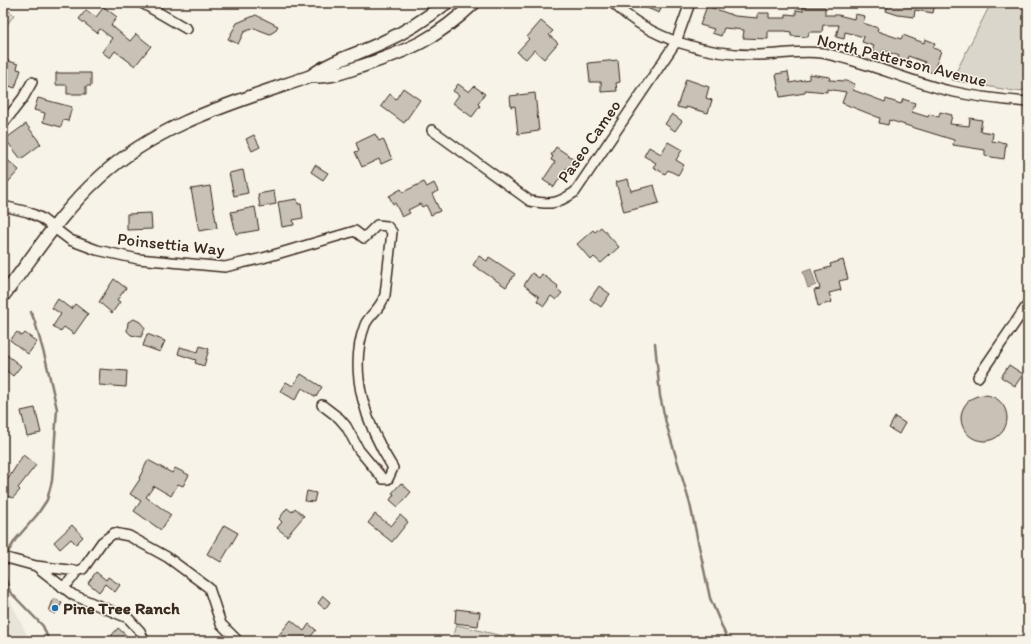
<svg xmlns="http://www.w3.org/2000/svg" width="1031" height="644" font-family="Itim,sans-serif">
<rect width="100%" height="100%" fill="#f7f3e8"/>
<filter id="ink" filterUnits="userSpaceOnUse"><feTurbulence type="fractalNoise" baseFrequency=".025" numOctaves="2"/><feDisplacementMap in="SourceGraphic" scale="8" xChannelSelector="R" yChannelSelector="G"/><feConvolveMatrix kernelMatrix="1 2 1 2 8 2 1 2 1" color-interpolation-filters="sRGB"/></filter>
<g filter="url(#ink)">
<path fill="#e9e4d9" d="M3 586 30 641H3Z"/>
<path fill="#dbd6cb" stroke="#8b8074" d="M991 3H1028V90L1014 91 952 80Z
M3 6 14 15 3 30Z
M457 625 502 636 501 641H452Z"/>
<path fill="#b4aca0" stroke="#84786c" d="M811 269 816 285 808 288 803 272Z"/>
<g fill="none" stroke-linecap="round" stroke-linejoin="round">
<path stroke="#84786c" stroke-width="2.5" d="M31 312 35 322 46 361 57 409 52 481 47 500 37 515 16 539 5 557 4 574 10 592 43 626 49 641
M655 343 660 396 666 423 690 504 710 598 728 641"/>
</g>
<path fill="#c8c1b6" stroke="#3b2a1e" d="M635 3H663L659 13Z
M889 3H935L933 13 915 10 914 17 898 15 886 11Z
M707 6 735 16 758 18V13H769V18H786V14L796 15V10L803 11V7H825V15H838L854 19 855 14 865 16 863 23 878 28 877 31 901 39 903 35 924 43 925 39 935 43 933 48 941 51 933 73 923 69 925 62 908 56 906 63 897 60 899 56 883 50 881 54 872 51 874 46 862 42 864 37 845 32 844 39 836 37 839 25H823L822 32H809L808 37 791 36V32L785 31H768V39L743 38 744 30 724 28 721 36 712 33 714 29 700 25Z
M104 7 117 17 111 25 130 41 136 34 151 46 135 66 115 51 110 58 102 52 112 38 100 29 97 33 79 19 86 10 96 17Z
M256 15 278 26 275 31 270 34 254 28 244 32 238 44 228 39 237 23Z
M541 21 553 31 549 35 558 43 544 59 534 50 526 59 517 52 529 39 527 37Z
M3 59 18 64 17 69 21 70 15 88 3 84Z
M618 60 620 82 616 83 617 91 601 92V82H590L588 63Z
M788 72 790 83 809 79V74L830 77 829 80 846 81 855 84 853 90 885 102 886 99 901 104 903 99 915 103 912 112 928 117 929 114 939 117 940 112 952 115 950 124 969 126 970 118 982 120 980 131 993 133 992 141 1006 143 1004 159 985 156V150L953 145 954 140 889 120 888 125 879 123 880 118 842 103 846 92 827 89V92L805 90V93L780 97 776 74Z
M56 73H91V86H86V94H67V85H56Z
M686 79 709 87 706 98 712 100 708 113 686 107V109L677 107Z
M458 84 469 92 474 86 485 94 478 104 480 106 472 117 453 103 459 95 453 91Z
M403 88 420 100 404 123 381 106 390 94 396 99Z
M535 93 539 131 518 134 515 106 511 107 510 96Z
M38 98 72 107 68 121 63 120 61 127 43 122 45 113 34 110Z
M672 114 682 121 675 131 665 124Z
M26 124 41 144 21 159 5 139Z
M375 134 379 141 383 139 392 159 381 164 379 159 362 167 355 152 359 151 356 143Z
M254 135 260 147 252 151 246 139Z
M668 142 682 150 676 160 684 165 678 175 668 170 665 174 653 167 656 163 644 156 649 147 661 154Z
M556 147 577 161 571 170 567 167 554 187 543 180 555 162 551 160 553 156 551 155Z
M3 156 19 170 3 188Z
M315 165 328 173 323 180 311 172Z
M243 170 248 193 234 196 229 173Z
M628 179 631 191 654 185 659 203 624 212 616 182Z
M424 182 427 187 434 183 438 191 432 194 440 211 431 215 426 205 422 207 420 204 408 210 410 213 402 217 395 203 393 204 389 196 401 189 403 192Z
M210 186 217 228 199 231 191 189Z
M274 191 276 204 260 207 258 194Z
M297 199 298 204H301L303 218 293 220 294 225 282 227 278 202Z
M255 207 259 230 236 234 231 212Z
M151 213 152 229 127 230V214Z
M601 227 619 247 601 263 594 257 591 260 577 244 593 230 595 232Z
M479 256 487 261 489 257 515 274 506 287 473 265Z
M843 260 848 279 839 281 841 290 829 293 832 302 818 306 814 290 820 289 815 271 831 267 830 264Z
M532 273 539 278 542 274 558 286 557 289 562 293 556 300 551 296 544 306 537 301 539 297 524 285Z
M114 279 126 288 117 300 120 302 112 313 99 302Z
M599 286 610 294 601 307 590 299Z
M58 299 71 309 75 304 88 314 74 334 64 327 60 332 53 326 61 314 52 308Z
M134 319 140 322 145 328 141 337 131 335 127 331 128 322Z
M17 332 22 336 25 333 37 342 28 354 10 340Z
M147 334 165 341 160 352 143 346Z
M200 346 209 349 204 366 195 363 196 360 178 354 180 347 198 352Z
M3 352 21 366 13 376 3 368Z
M1009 365 1023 374 1015 386 1001 377Z
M100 369 127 371 126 387 99 385Z
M301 374 322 387 316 397 302 388 295 400 280 391 286 382 293 386Z
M961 418a23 23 0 1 1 46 0a23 23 0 1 1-46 0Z
M35 408 41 433 27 436 21 411Z
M895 417 905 423 899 434 889 428Z
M23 455 36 465 18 488 20 490 13 498 7 496 3 502V476L8 479Z
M148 460 172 473 175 468 189 475 183 486 178 484 171 496 154 486 146 497 171 515 161 530 134 511 141 501 130 494 140 479 139 478Z
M401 483 411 492 398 507 390 500 394 494 392 493Z
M307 491 316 493 314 502 305 501Z
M287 508 292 512 295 508 304 516 287 536 277 528 282 522 279 519Z
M375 514 391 526 400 515 408 522 392 542 368 523Z
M72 525 83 537 76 544 71 539 60 549 54 542Z
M224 525 238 533 221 562 207 554Z
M96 572 106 580 108 577 120 585 115 592 105 584 99 592 88 583Z
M323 596 330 602 325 609 318 603Z
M54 598 62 603 55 614 49 611Z
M456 609 480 612 478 626 455 623Z
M291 620 304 631 309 624 316 630 307 641H274Z
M118 628 127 636 122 641H107Z"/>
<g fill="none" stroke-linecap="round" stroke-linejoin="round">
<g stroke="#3b2a1e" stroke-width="12">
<path id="minor" d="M142 3 187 29
M613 3C651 40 706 55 758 55 779 55 801 50 822 53 866 61 907 81 950 91 976 97 1002 100 1028 102
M3 124 23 98 32 82
M432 130 530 201C551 205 557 204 575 192L676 42 690 3
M3 206 28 212 41 218 70 240 97 250 138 259 225 267 263 258 355 231 364 238 377 225 387 226 392 232 385 295C380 310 369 315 365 325 347 372 367 427 393 468L388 479H383L359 450 346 426 339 418 322 405
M978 377 1028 304
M3 557 36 566 73 595 128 618 140 631 144 641
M36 566 77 571 83 569 102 542 114 533 129 536 167 557 209 588 221 624 238 641
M62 587 69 582 77 571"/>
</g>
<g stroke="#3b2a1e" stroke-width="15">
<path id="major" d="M311 76C331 78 343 72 362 66 410 50 436 39 474 3
M3 296C33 257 62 211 99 178 158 123 236 102 311 76 332 60 359 54 383 42 406 32 427 18 446 3"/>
</g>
<use href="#minor" stroke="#f7f3e8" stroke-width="9"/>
<use href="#major" stroke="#f7f3e8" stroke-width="12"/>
</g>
</g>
<circle fill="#1f6fb2" stroke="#f7f3e8" stroke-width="1.5" cx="55" cy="608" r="4"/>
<g text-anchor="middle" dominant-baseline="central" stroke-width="3" stroke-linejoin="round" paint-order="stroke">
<g font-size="17" fill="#3b2a1e" stroke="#f7f3e8">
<text transform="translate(902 60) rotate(14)">North Patterson Avenue</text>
<text transform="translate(589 141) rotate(-55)">Paseo Cameo</text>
<text transform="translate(171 244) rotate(6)">Poinsettia Way</text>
</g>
<g font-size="17" font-weight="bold" fill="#3b2a1e" stroke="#f7f3e8" text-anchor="start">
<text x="63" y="608">Pine Tree Ranch</text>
</g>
</g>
<rect width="1031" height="644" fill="none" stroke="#f7f3e8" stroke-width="16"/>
<rect x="8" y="8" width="1015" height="628" fill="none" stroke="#3b2a1e" stroke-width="1.5" filter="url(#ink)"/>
</svg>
